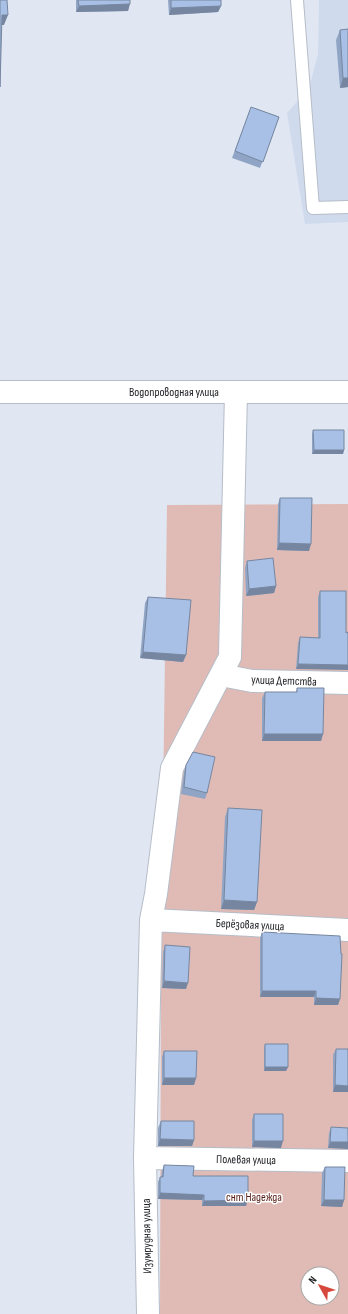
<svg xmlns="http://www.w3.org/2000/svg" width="348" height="1314" font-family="'Sofia Sans Condensed',sans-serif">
<rect width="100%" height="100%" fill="#e0e7f3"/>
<path fill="#cfdbec" d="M319 0H348V222L305 224 287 113 309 88 318 54Z"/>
<path fill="#e0bbb5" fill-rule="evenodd" d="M348 504V1314H160L161 952 167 505ZM308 1274H332V1298H308Z"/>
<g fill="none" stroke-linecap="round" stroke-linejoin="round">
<g stroke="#b6bdc8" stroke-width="14">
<path id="lane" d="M297 0 313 208 348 207"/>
</g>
<g stroke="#b6bdc8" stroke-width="24">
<path id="street" d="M0 392H348
M221 675 252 681 348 683
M151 920 348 930
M145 1158 348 1161
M148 1314 145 1158 151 920 156 894 172 768 230 657 236 392"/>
</g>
<use href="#lane" stroke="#fff" stroke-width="12"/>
<use href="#street" stroke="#fff" stroke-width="22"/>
</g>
<path fill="#90a5c5" d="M76 0H130L128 11 76 12Z
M168 0H221V6L218 12 169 15Z
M348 29V87L340 88 336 40 340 30Z
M251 107 279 117 260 168 232 158Z
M313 430 344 450 343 454H312V434Z
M280 498 309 551 277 550 278 504Z
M247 561 276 586 274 593 246 596 245 568Z
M320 591 346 633 296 669 298 643 300 637 318 638V597Z
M148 597 186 655 183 662 140 658 145 603Z
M297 688 323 734 321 741H262V698L265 692H296Z
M186 765 207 793 205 799 181 794 184 772Z
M228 808 257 902 254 910 221 909 225 817Z
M262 932 340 999 338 1005H314V997H260V938Z
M165 945 186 989 162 988 163 952Z
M265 1044 288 1067 286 1071H264V1048Z
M336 1049 348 1092H333V1055Z
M164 1051 196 1078 194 1085H162V1057Z
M254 1114 281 1148 252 1147V1120Z
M161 1121 194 1140 192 1146H158V1128Z
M331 1127 348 1128 328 1148 329 1133Z
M164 1165 193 1176 246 1206H202V1200L158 1199V1182L160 1177H161L162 1171Z
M325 1167 344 1200 342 1207 321 1206 322 1173Z"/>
<path fill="#7686a0" d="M130 4 128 11 76 12 79 6Z
M221 6 218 12 169 15 171 8Z
M2 15H8L4 25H0Z
M343 78H348V87L340 88Z
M314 450H344L343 454H312Z
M279 543 311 544 309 551 277 550Z
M276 586 274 593 246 596 249 589Z
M143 652 186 655 183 662 140 658Z
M298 664 348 665V670L296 669Z
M264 734H323L321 741H262Z
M224 900 257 902 254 910 221 909Z
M164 981 188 983 186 989 162 988Z
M262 991H316L314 997H260Z
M316 998 340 999 338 1005H314Z
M265 1067H288L286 1071H264Z
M164 1078H196L194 1085H162Z
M335 1085 348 1086V1092H333Z
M160 1139 194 1140 192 1146H158Z
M254 1141H283L281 1148 252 1147Z
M330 1142H348V1149L328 1148Z
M160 1193 204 1195 202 1200 158 1199Z
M248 1200 246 1206H202L204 1201Z
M324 1200H344L342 1207 321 1206Z"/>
<path fill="#a8c0e5" stroke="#7686a0" d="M0 0H7L8 15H2L0 87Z
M78 0H130V4L79 6Z
M171 0H221V6L171 8Z
M348 29V78H343L340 30Z
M251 107 279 117 263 162 235 151Z
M313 430H344V450H314Z
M280 498H312L311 544 279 543Z
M273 558 276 586 249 589 247 561Z
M320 591H346V633L348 632V665L298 664 300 637 320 638Z
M148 597 191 600 186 655 143 652Z
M297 688H324L323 734H264L265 692H297Z
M193 752 215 757 207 793 184 787 186 765Z
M228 808 262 810 257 902 224 900Z
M262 932 340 936 341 954H342L340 999 316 998V991H262Z
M165 945 190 947 188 983 164 981Z
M265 1044H288V1067H265Z
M336 1049H348V1086L335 1085Z
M164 1051H197L196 1078H164Z
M254 1114H283V1141H254Z
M161 1121H194V1140L160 1139Z
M331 1127 348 1128V1142H330Z
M164 1165 194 1166 193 1176H248V1200L204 1201V1195L160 1193V1177H163Z
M325 1167H345L344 1200H324Z"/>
<g text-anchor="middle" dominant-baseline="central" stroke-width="3" stroke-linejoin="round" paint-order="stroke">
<g font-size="12" fill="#212327" stroke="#fff">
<text x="174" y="392">Водопроводная улица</text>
<text transform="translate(284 681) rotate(2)">улица Детства</text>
<text transform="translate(250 925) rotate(3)">Берёзовая улица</text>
<text transform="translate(246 1160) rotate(1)">Полевая улица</text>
<text transform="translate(147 1236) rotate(-91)">Изумрудная улица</text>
</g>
<g font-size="12" fill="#571c16" stroke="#fff">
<text x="254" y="1197">снт Надежда</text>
</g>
</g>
<g transform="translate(320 1286) rotate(309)"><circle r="19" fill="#ffffff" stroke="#a6a7a9"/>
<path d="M0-3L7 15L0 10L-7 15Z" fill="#d5483b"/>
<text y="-6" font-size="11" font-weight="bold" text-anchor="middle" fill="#212327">N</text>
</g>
</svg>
